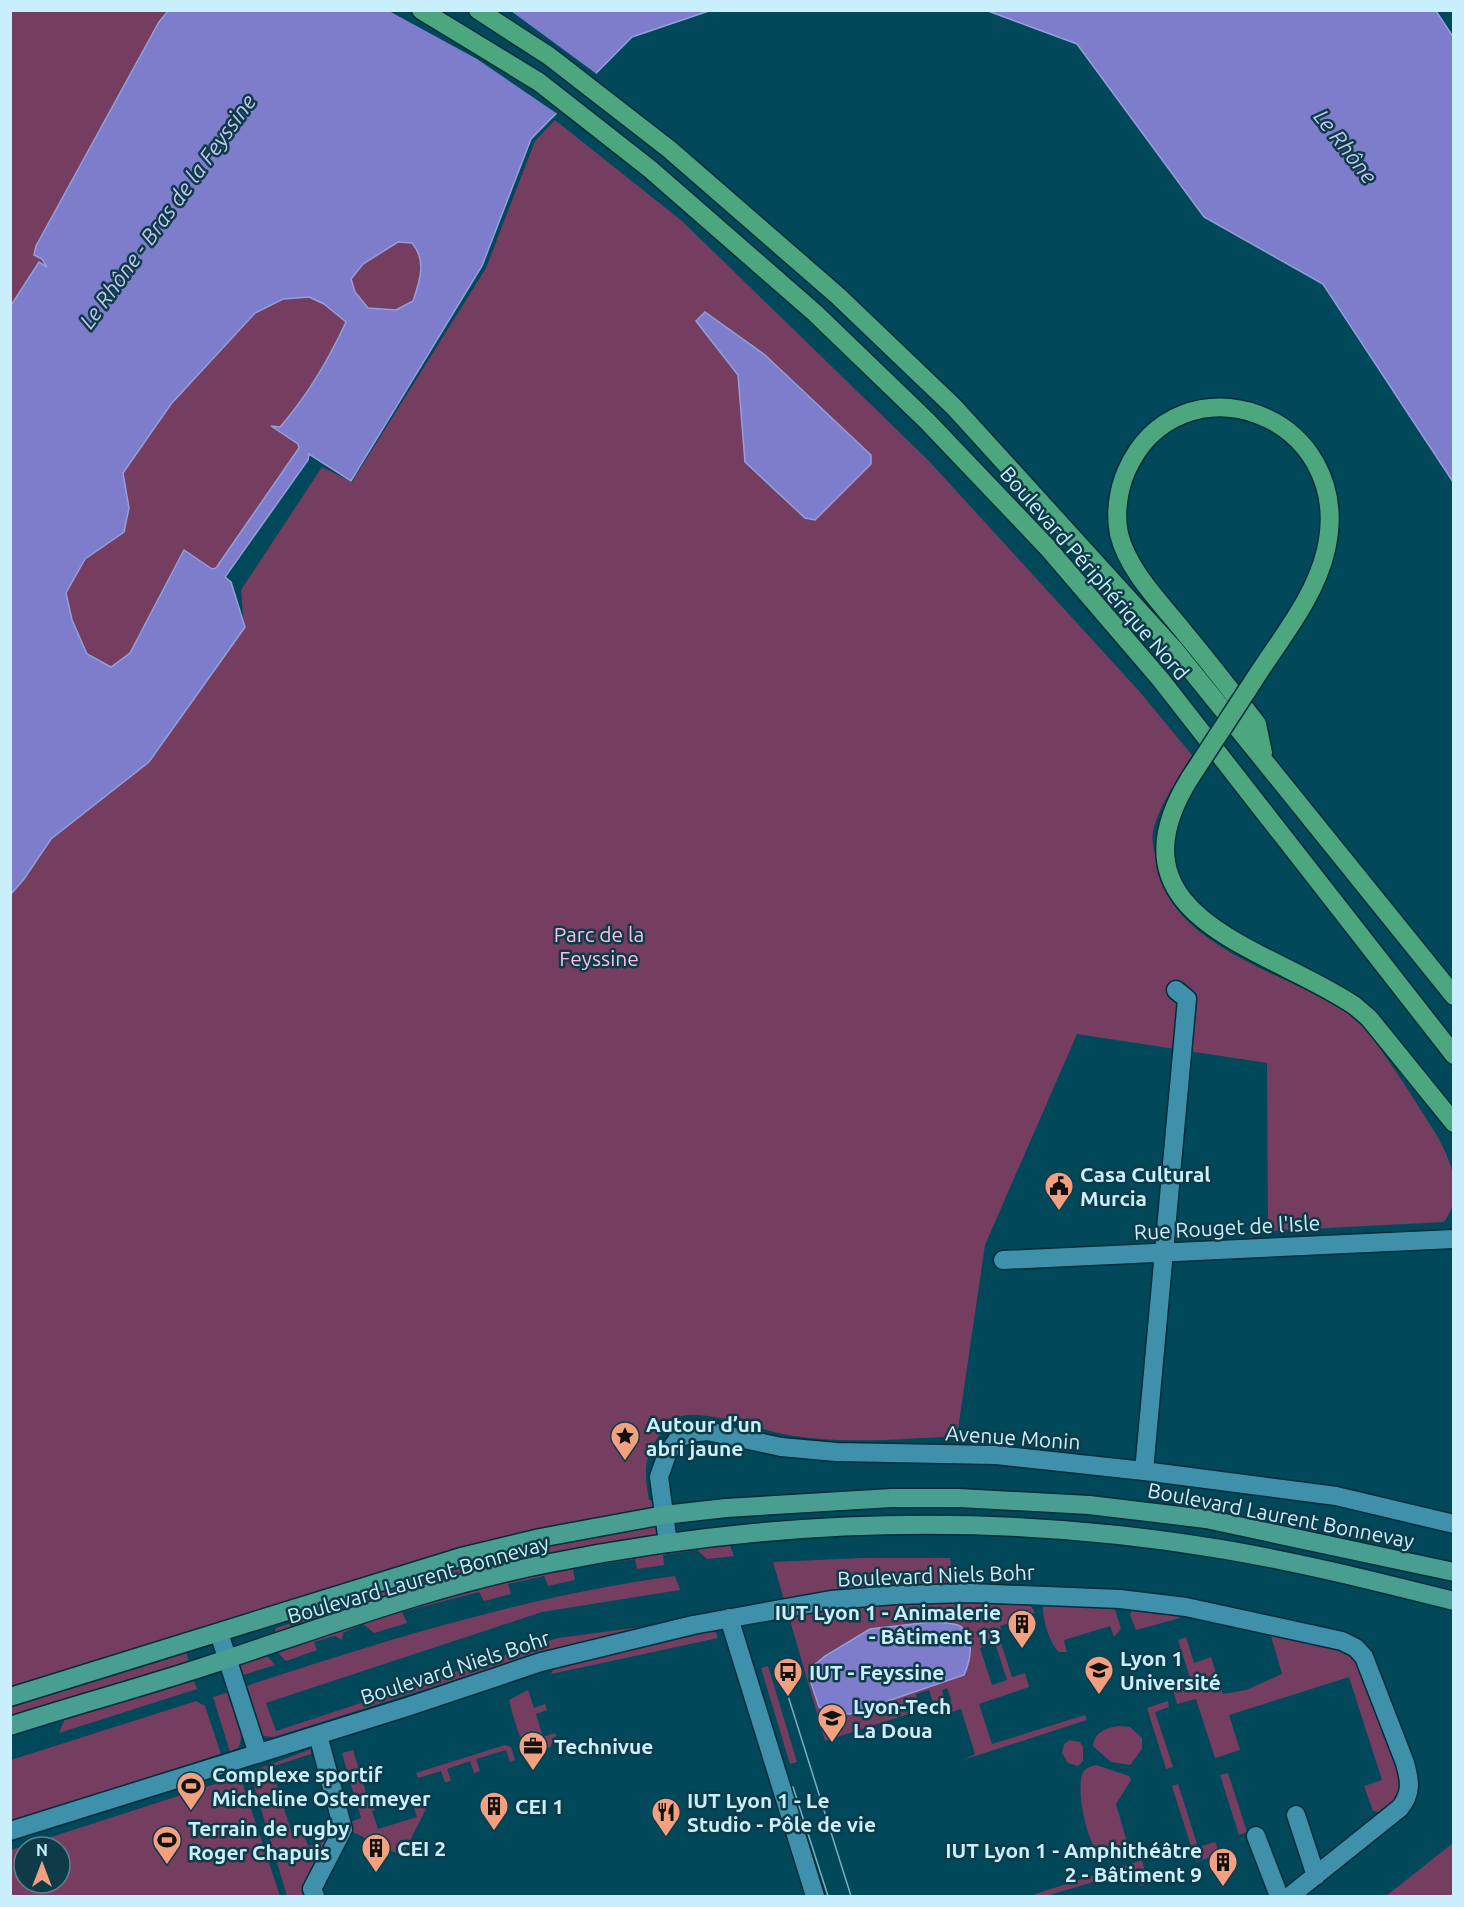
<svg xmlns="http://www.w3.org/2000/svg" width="1464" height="1907" font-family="Ubuntu,sans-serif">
<rect width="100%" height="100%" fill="#00485a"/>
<path fill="#753e61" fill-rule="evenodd" d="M11 11H168L159 22 36 246 34 255 42 259 48 268 39 262 11 307Z
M555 120 682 221 929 461 1139 691 1192 755C1179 777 1158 807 1153 832 1151 840 1155 851 1156 859 1167 952 1296 972 1360 1022 1367 1028 1373 1039 1379 1047 1399 1075 1417 1104 1436 1134 1452 1161 1464 1195 1444 1222L1268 1231 1267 1063 1077 1034 985 1245 957 1436C900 1439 839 1445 783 1434 758 1429 702 1408 679 1417 672 1420 667 1427 662 1432 643 1455 644 1472 649 1500H656L651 1510 472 1546 395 1568 11 1689V894L24 879 51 839 150 762 244 627 241 590 322 467 352 482 486 268 535 141Z
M398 242 412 243C427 260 420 281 413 301L396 310 368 308 355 292 351 279 363 264Z
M309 297 324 304 346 323C328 361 308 395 280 427H272L298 444 299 447 216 568 212 569 184 550 130 654 111 667 87 654 72 620 66 593 85 559 124 532 128 498 123 473 171 404 255 313 283 299Z
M657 1525 659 1535 654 1537 275 1632 276 1628 364 1599 385 1587 516 1551Z
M729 1543 734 1556 707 1559 697 1550 663 1555 664 1565 637 1569 635 1559 573 1569 575 1580 548 1586 544 1576 508 1584 511 1594 484 1601 479 1592 402 1612 407 1623 374 1633 363 1624 343 1633 342 1640 335 1636 314 1642 317 1650 286 1661 275 1650 458 1593 544 1573Z
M862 1558H950L955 1589 1028 1601 1035 1613 1029 1614 1031 1620 1020 1624 1017 1616 1009 1619 1010 1623 1000 1626 1001 1630 997 1631 1012 1677 1025 1673 1029 1687 979 1704 992 1744 1085 1715 1087 1720 963 1760 975 1754 961 1709 949 1713 951 1699 947 1688 942 1690 945 1701 934 1706 929 1690 916 1694 921 1710 825 1741 773 1562ZM995 1643 1007 1680 992 1685 980 1648Z
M675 1576 680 1590 542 1612 266 1703 276 1731 558 1638 649 1626 537 1654 274 1737 262 1736 243 1687C385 1640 527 1596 675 1576Z
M1044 1604 1114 1606 1121 1629 1114 1637 1110 1626 1064 1640 1067 1652H1059C1050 1645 1040 1614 1044 1604Z
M1132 1609 1178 1614 1180 1618 1136 1630 1130 1615Z
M714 1628 718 1638 551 1674 554 1668Z
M1269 1629C1298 1637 1342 1639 1358 1666L1402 1779 1398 1801 1383 1813 1373 1811 1364 1786 1382 1780 1349 1677 1229 1715 1240 1750 1215 1758 1196 1699 1177 1704 1172 1687 1191 1681 1178 1640 1186 1637 1194 1663 1211 1657 1223 1694 1246 1690 1282 1674Z
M185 1649 189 1662 11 1718 10 1704Z
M265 1653 275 1665 240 1676V1663Z
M768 1666 797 1762 790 1764 761 1668Z
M194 1681 197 1689 59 1733 66 1716Z
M528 1690 534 1708 545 1704 547 1710 536 1714 543 1737 555 1733 556 1736 550 1747C545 1749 538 1752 532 1751 520 1748 512 1711 509 1700Z
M229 1692 242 1733 239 1747 230 1752 213 1697Z
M196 1701 205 1706 221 1754 11 1821V1760Z
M1168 1701 1169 1707 1155 1712 1173 1767 1166 1769 1147 1708Z
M1120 1726 1130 1727 1142 1738V1749L1130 1765 1111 1762 1093 1746C1094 1732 1108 1727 1120 1726Z
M1070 1740 1080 1742 1083 1747V1761L1078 1766 1068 1763 1062 1753 1064 1744Z
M505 1745 511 1747 515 1760 510 1762 506 1750 476 1759 480 1771 474 1773 470 1761 447 1769 451 1781 445 1782 441 1771 418 1778 416 1773Z
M311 1749V1754L271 1767 293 1837 304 1834 308 1846 322 1842 319 1832 329 1838 307 1896H287L250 1772Z
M353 1750 370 1806H373L375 1810 372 1811 378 1829 417 1817 411 1799 423 1796 427 1807 402 1856 351 1831 350 1822 361 1818 356 1800 344 1804 342 1799 354 1794 348 1777 337 1781 335 1775 347 1771 342 1753Z
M1096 1765 1129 1776 1131 1780 1116 1804 1127 1842C1122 1853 1113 1856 1102 1856 1087 1848 1074 1785 1084 1771 1087 1767 1092 1766 1096 1765Z
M1228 1773 1247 1832 1239 1835 1220 1775Z
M240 1776 280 1896H11V1850ZM24 1847H60V1883H24Z
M1178 1784 1198 1847 1215 1842 1220 1854 1196 1862 1172 1786Z
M1453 1843V1896H1386Z
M1142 1860 1148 1883 1140 1886 1134 1869 1108 1877 1107 1872Z
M1098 1874 1100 1880 1046 1896H1035V1894Z"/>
<path fill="#7d7dcc" stroke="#949fdb" stroke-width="1.5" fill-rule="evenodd" d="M168 11H709L632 37 531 139 482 266 351 481 309 454 308 460 225 577 231 582 245 627 149 762 51 839 24 879 11 894 10 307 39 262 47 267 42 259 34 255 36 246 159 22ZM398 242 412 243C427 260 420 281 413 301L396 310 368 308 355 292 351 279 363 264ZM309 297 324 304 346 322C328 361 308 395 280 427L271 426 298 444 299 448 216 568 212 569 184 550 130 653 111 667 87 654 72 620 66 593 85 559 124 532 129 508 123 473 171 404 255 313 283 299Z
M988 11H1436L1454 38 1453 482 1323 284 1204 217 1077 44Z
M705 312 765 355 871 455V464L815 520 805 518 745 462 738 375 696 321Z
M931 1622C940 1623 952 1622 960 1626 976 1636 970 1662 964 1675L850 1714 829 1713 819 1707 809 1677 811 1668 825 1656 870 1629Z"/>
<path fill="#00485a" d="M389 11H511L598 75 559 115 477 59Z"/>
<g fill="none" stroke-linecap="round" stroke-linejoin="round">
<g stroke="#002c39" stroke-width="21">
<path id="street" d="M1003 1260 1454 1239
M1144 1471 1187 999 1176 990
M668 1543 659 1477 667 1454 678 1439 690 1433 707 1431 781 1447 836 1452 996 1455 1144 1471 1336 1496 1454 1524
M729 1618 815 1896
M219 1633 258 1754
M1296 1815 1316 1876
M10 1831 410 1706 541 1662 693 1625 831 1600 896 1595 970 1593 1120 1599 1186 1607 1342 1641 1356 1648 1364 1657 1405 1763C1410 1781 1412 1793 1400 1808L1290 1896
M1256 1836 1279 1896
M315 1896 312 1889 343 1829 318 1735"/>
</g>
<g stroke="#002c39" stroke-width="21">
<path id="primary" d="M10 1697 461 1557 540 1538 664 1515 726 1508 892 1498H959L1089 1505 1206 1519 1454 1572
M10 1726C84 1702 158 1683 230 1658 335 1623 441 1584 550 1563 769 1519 994 1512 1214 1548 1295 1561 1374 1581 1454 1601"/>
</g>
<g stroke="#002c39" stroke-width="21">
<path id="highway" d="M421 10 539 82 650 169 815 313 927 421 1047 547 1161 680 1454 1055
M478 10 549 56 669 149 838 296 954 407 1173 648 1454 996
M1254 680C1280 639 1315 598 1326 550 1357 412 1178 352 1126 472 1118 491 1115 514 1119 534 1128 571 1161 603 1184 632 1209 662 1233 693 1257 724L1263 753
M1190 778C1102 919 1269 947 1355 1006L1369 1018 1454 1123"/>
</g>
<use href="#street" stroke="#3f90ab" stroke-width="18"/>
<use href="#primary" stroke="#479e91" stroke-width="18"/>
<use href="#highway" stroke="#4ca77f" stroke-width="18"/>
<path stroke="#7baebe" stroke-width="1.5" d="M778 1664 851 1896
M793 1787 828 1896"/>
<g stroke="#002c39" stroke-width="21" stroke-linecap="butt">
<path id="highway-bridge" d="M1190 778 1254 680"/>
</g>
<use href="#highway-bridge" stroke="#4ca77f" stroke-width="18"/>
</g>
<defs>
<g id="civic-pin" transform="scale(1.5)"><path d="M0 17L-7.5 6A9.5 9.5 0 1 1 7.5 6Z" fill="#f2a080" stroke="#0f3b49"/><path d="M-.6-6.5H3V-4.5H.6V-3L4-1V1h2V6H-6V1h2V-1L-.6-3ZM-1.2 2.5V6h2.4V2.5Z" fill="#111"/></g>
<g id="sight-pin" transform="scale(1.5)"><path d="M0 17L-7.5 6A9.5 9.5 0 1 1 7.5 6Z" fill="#f2a080" stroke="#0f3b49"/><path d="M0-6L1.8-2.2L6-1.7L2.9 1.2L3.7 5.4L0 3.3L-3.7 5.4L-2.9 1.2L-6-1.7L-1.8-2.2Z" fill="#111"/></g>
<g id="building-pin" transform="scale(1.5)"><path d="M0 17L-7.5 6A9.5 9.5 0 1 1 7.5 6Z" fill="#f2a080" stroke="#0f3b49"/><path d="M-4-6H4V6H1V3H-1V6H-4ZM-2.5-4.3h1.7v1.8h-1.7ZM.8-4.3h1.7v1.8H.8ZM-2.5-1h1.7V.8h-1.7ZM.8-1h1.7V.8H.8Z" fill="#111"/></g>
<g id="university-pin" transform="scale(1.5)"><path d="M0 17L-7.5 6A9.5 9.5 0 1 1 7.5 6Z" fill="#f2a080" stroke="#0f3b49"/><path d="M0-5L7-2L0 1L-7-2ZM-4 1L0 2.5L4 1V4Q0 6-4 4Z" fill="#111"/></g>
<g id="bus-pin" transform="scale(1.5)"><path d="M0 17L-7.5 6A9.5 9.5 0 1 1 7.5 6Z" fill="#f2a080" stroke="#0f3b49"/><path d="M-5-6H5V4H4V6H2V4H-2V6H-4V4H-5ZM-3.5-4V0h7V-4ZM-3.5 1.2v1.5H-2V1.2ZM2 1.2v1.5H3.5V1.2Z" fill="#111"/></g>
<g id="office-pin" transform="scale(1.5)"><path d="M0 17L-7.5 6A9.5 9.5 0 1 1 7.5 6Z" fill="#f2a080" stroke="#0f3b49"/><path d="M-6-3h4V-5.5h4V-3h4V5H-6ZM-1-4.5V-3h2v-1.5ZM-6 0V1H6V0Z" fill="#111"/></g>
<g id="stadium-pin" transform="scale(1.5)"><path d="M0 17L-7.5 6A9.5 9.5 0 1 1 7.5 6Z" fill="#f2a080" stroke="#0f3b49"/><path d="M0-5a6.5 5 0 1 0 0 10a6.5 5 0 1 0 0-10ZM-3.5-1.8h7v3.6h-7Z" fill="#111"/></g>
<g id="restaurant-pin" transform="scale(1.5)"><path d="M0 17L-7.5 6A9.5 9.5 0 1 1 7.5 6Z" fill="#f2a080" stroke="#0f3b49"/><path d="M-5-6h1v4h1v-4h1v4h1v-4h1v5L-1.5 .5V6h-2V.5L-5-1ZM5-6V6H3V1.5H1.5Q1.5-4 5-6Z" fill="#111"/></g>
</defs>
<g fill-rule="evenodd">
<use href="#civic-pin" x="1059" y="1186"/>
<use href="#sight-pin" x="625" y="1436"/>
<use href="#building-pin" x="1022" y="1624"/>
<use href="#university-pin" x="1099" y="1670"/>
<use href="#bus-pin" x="788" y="1672"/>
<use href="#university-pin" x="832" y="1718"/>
<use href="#office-pin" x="533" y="1746"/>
<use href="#stadium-pin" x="191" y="1786"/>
<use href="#building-pin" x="494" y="1806"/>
<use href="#restaurant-pin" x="666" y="1812"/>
<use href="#stadium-pin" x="167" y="1840"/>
<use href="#building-pin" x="376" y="1848"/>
<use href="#building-pin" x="1223" y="1862"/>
</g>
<g text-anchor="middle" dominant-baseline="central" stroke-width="5" stroke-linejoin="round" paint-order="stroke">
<g font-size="21" fill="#c9effd" stroke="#0f3b49">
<text transform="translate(1095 573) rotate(49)">Boulevard Périphérique Nord</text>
<text transform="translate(1227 1227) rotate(-3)">Rue Rouget de l'Isle</text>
<text transform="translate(1013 1437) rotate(4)">Avenue Monin</text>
<text transform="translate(1281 1515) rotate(11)">Boulevard Laurent Bonnevay</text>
<text transform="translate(936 1575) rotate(-2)">Boulevard Niels Bohr</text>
<text transform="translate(418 1579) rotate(-16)">Boulevard Laurent Bonnevay</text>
<text transform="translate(455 1667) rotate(-18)">Boulevard Niels Bohr</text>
</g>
<g font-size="21" fill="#ffbfe5" stroke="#0f3b49">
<text x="599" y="934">Parc de la<tspan x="599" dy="24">Feyssine</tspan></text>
</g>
<g font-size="21" font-weight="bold" fill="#c9effd" stroke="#0f3b49" text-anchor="start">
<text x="1080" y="1174">Casa Cultural<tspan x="1080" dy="24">Murcia</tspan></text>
<text x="646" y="1424">Autour d’un<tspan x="646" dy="24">abri jaune</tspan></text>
<text x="1001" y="1612" text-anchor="end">IUT Lyon 1 - Animalerie<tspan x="1001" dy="24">- Bâtiment 13</tspan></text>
<text x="1120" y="1658">Lyon 1<tspan x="1120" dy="24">Université</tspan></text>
<text x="809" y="1672">IUT - Feyssine</text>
<text x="853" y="1706">Lyon-Tech<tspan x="853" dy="24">La Doua</tspan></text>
<text x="554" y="1746">Technivue</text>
<text x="212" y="1774">Complexe sportif<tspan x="212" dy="24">Micheline Ostermeyer</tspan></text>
<text x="687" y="1800">IUT Lyon 1 - Le<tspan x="687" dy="24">Studio - Pôle de vie</tspan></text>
<text x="515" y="1806">CEI 1</text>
<text x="188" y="1828">Terrain de rugby<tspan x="188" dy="24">Roger Chapuis</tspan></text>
<text x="397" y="1848">CEI 2</text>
<text x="1202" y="1850" text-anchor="end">IUT Lyon 1 - Amphithéâtre<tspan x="1202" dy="24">2 - Bâtiment 9</tspan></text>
</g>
<g font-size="22" font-style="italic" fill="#c3c6f0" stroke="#0f3b49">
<text transform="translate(1346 146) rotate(52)">Le Rhône</text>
<text transform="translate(167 211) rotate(-54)">Le Rhône - Bras de la Feyssine</text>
</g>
</g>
<rect width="1464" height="1907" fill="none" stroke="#c9effd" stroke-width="24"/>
<g transform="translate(42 1865)"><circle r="28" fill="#0f3b49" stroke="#598391" stroke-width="1.5"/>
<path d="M0-4.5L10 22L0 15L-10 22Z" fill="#f2a080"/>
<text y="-9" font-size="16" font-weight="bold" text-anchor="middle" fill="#c9effd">N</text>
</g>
</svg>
